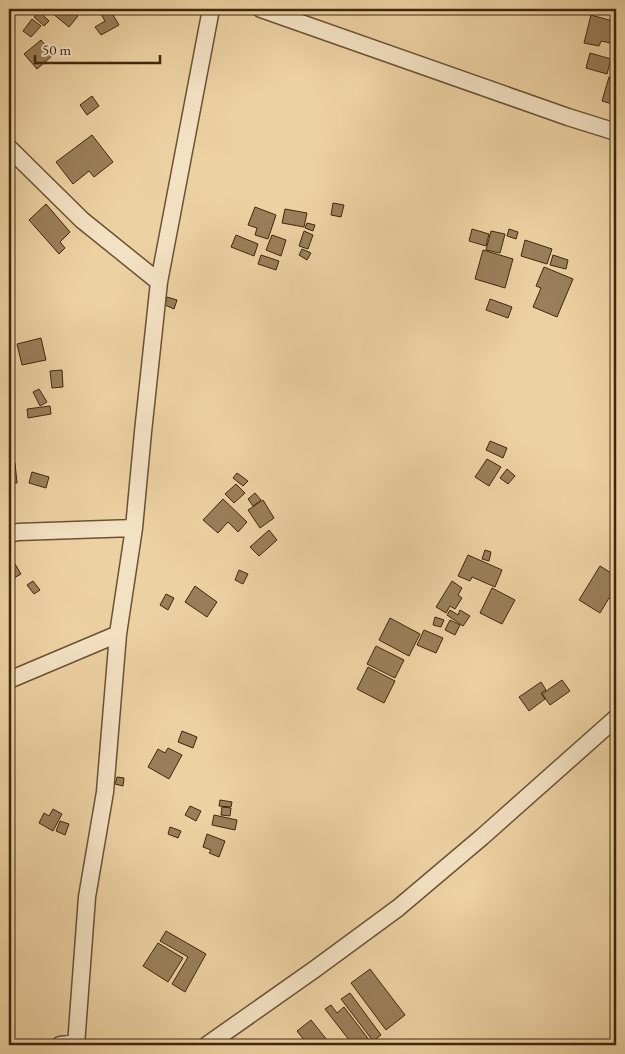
<svg xmlns="http://www.w3.org/2000/svg" width="625" height="1054" font-family="'EB Garamond',serif">
<rect width="100%" height="100%" fill="#ecd1a2"/>
<filter id="stains"><feTurbulence type="fractalNoise" baseFrequency=".004" numOctaves="4"/><feColorMatrix values="0 0 0 0 .2 0 0 0 0 .09 0 0 0 0 .02 0 0 0 .5 -.17"/></filter>
<radialGradient id="worn" r=".72"><stop offset=".6" stop-color="#630" stop-opacity="0"/><stop offset="1" stop-color="#630" stop-opacity=".3"/></radialGradient>
<path fill="#997f5a" stroke="#40270c" d="M47 9H69L78 16 69 27Z
M98 9H123L113 15 119 25 101 35 95 27 105 21Z
M40 12 49 21 44 26 34 17Z
M591 15 616 22V38L615 44 601 41 599 46 584 43Z
M32 19 41 26 31 37 23 31Z
M41 40 53 55 37 69 24 54Z
M590 53 611 59 607 74 586 68Z
M609 77 616 79V105L602 101Z
M92 96 99 106 87 115 80 105Z
M92 135 113 162 94 177 89 171 73 184 56 162Z
M333 203 344 205 341 217 331 215Z
M46 204 70 232 60 242 65 248 59 254 29 220Z
M255 207 276 215 268 239 255 235 257 228 248 225Z
M285 209 307 213 304 227 282 223Z
M307 223 315 225 313 231 305 228Z
M472 229 489 234 486 246 469 241Z
M509 229 518 232 516 239 507 236Z
M304 231 313 235 308 249 299 246Z
M491 231 505 234 500 253 486 250Z
M236 235 258 244 254 256 231 247Z
M272 235 286 240 281 256 266 250Z
M525 240 552 249 547 264 521 256Z
M302 249 311 253 307 260 299 255Z
M483 250 513 259 505 288 475 279Z
M261 255 279 261 276 270 258 264Z
M553 255 568 260 566 269 550 265Z
M544 267 573 279 557 317 533 307 541 288 536 286Z
M167 297 177 300 174 309 165 305Z
M490 299 512 307 508 318 486 310Z
M41 338 46 360 22 365 17 344Z
M62 370 63 387 52 388 50 371Z
M39 389 47 402 40 406 33 392Z
M50 406 51 414 28 418 27 409Z
M490 441 507 448 503 458 486 450Z
M487 459 501 467 489 486 475 477Z
M9 463H15L17 483H9Z
M507 469 515 476 508 484 500 478Z
M32 472 49 477 46 488 29 483Z
M237 473 248 481 243 486 233 478Z
M236 484 245 493 234 503 225 494Z
M255 493 261 500 253 506 248 499Z
M223 499 247 522 238 532 228 522 218 533 203 520Z
M263 500 274 518 260 528 248 510Z
M269 530 277 540 259 556 250 547Z
M485 550 491 552 489 561 482 559Z
M468 555 502 570 495 587 472 577 470 581 458 576Z
M15 564 21 574 14 578 9 570V567Z
M600 566 616 576V603L609 598 600 613 579 600Z
M239 570 248 574 243 584 235 580Z
M33 581 40 590 34 594 27 585Z
M452 581 462 588 458 595 462 598 455 609 450 606 446 613 436 607Z
M195 586 217 602 207 617 185 602Z
M492 588 515 600 502 624 480 613Z
M166 594 174 598 168 610 160 605Z
M450 610 458 615 460 610 470 616 463 626 447 615Z
M435 617 444 620 441 627 433 625Z
M390 618 420 634 409 656 379 640Z
M450 620 460 625 455 635 445 630Z
M424 630 443 638 436 653 417 645Z
M376 646 404 660 395 678 367 664Z
M368 667 395 681 384 703 357 689Z
M562 680 570 691 550 705 542 694Z
M541 682 546 690 541 693 545 699 529 711 519 697Z
M182 731 197 737 193 748 178 742Z
M168 748 182 755 169 779 148 767 158 749 165 753Z
M117 777 124 778 123 786 115 784Z
M220 800 232 802 231 807 219 806Z
M190 806 201 811 196 821 185 815Z
M222 807 231 808 230 816 221 815Z
M53 809 62 814 53 831 39 823 44 813 49 816Z
M214 815 237 820 235 830 212 825Z
M60 821 69 824 65 835 56 831Z
M170 827 181 831 178 838 168 834Z
M207 834 225 841 219 857 209 853 211 850 203 847Z
M166 931 206 954 185 992 172 984 188 957 160 941Z
M158 943 183 958 168 982 143 966Z
M370 969 405 1015 386 1030 351 983Z
M350 993 381 1035 373 1041 341 999Z
M331 1005 337 1013 344 1007 373 1045H353L325 1009Z
M311 1020 331 1045H308L297 1031Z"/>
<g fill="none" stroke-linecap="round" stroke-linejoin="round">
<g stroke="#6b5232" stroke-width="19">
<path id="street" d="M261 9 568 117 616 132
M9 148 82 220 159 282
M9 534 18 532 134 528
M9 680 118 634
M60 1045 76 1043
M76 1045 87 897 105 792 118 634 134 528 143 432 159 282 211 9
M207 1045 315 969 398 908 482 837 616 718"/>
</g>
<use href="#street" stroke="#f3e1c3" stroke-width="16"/>
</g>
<rect width="625" height="1054" fill="none" stroke="#ecd1a2" stroke-width="30"/>
<rect x="10" y="10" width="605" height="1034" fill="none" stroke="#40270c" stroke-width="2.5"/>
<rect x="15" y="15" width="595" height="1024" fill="none" stroke="#40270c"/>
<path d="M35 55v8h125v-8" fill="none" stroke="#40270c" stroke-width="2.5"/>
<text x="42" y="55" font-size="15" fill="#40270c" stroke="#f3e1c3" stroke-width="4" paint-order="stroke">50 m</text>
<rect width="100%" height="100%" filter="url(#stains)"/>
<rect width="100%" height="100%" fill="url(#worn)"/>
</svg>
